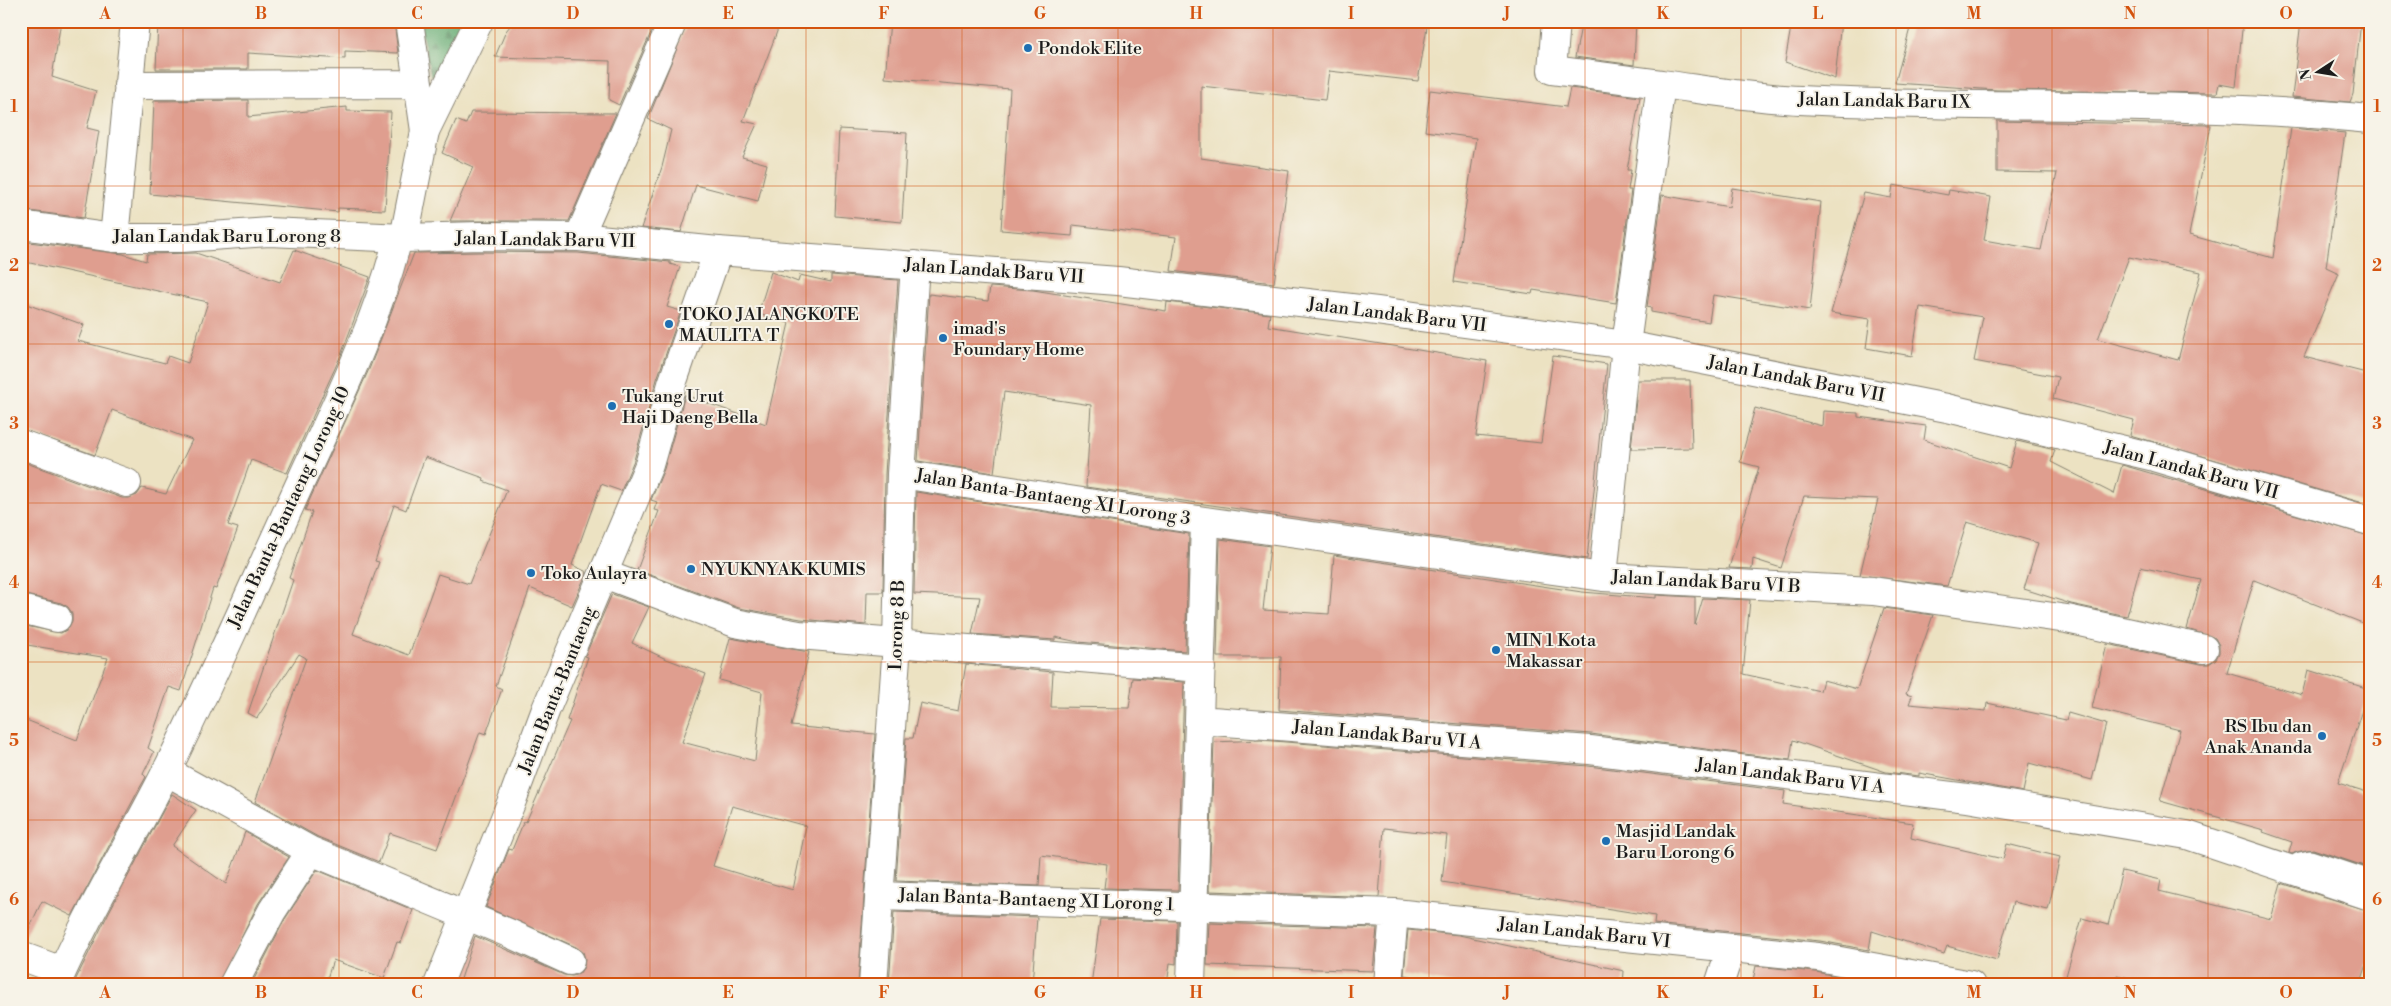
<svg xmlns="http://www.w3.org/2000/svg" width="2391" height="1006" font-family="'Libre Bodoni',serif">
<defs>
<pattern id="forest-firs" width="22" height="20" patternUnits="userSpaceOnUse" patternTransform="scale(1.25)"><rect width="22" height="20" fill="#64ab72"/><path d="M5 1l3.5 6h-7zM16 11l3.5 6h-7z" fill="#528a5d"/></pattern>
</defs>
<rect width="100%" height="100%" fill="#f7f3e8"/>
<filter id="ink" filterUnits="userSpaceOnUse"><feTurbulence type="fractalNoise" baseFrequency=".02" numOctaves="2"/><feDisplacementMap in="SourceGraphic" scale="10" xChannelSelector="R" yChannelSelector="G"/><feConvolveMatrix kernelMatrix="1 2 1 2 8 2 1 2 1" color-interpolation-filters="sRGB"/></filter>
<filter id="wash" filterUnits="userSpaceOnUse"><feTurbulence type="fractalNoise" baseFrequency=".0096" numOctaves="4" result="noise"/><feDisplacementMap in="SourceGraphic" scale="20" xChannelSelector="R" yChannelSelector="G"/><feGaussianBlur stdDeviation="1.12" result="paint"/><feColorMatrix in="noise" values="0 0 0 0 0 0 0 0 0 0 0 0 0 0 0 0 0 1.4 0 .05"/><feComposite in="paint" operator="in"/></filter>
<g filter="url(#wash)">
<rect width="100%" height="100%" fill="#ece2c2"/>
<path fill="url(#forest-firs)" stroke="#406447" d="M419 21H468L451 55 431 77Z"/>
<g id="blocks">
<path fill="#df9e8f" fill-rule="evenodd" d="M21 21H61L52 77 96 91 87 128 99 131 84 218 21 210Z
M158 21H394L398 53 345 51V59L248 53V69H156Z
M514 21H656L619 105 609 100 610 61 495 57 506 31Z
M688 21H781L743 121 757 124 742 157 767 164 758 201 696 185 681 232 641 228 662 167 671 130 648 119Z
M890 21H1428L1418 81 1329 71 1325 100 1201 86V158L1289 171 1274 283 1171 271 1176 237 1073 225 1072 236 1001 230 1010 89 885 78Z
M1582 21H1636L1634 65 1575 57Z
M1792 21H1841L1835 79 1785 62Z
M1912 21H2243L2236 87 2219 84 2217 93 1997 90 1895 83Z
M2301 21H2361L2353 94 2350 102 2292 97Z
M1570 88 1640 97 1627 170H1631L1628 190H1631L1616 303 1533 290 1532 294 1454 282 1476 138 1425 131 1430 90 1566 107Z
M248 100V117L347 107V111L391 112 385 210 338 208V212L150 194 154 101Z
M471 112 616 113 569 221H450L473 167 442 153 456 120 466 124Z
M1997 121 2211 125 2189 235 2273 258 2291 128 2345 133 2326 267 2339 273 2304 357 2370 374V505L2130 435 2134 420 2053 399 2058 377 1974 361 1983 317 1920 307 1912 356 1866 348 1870 319 1831 313 1864 193 1891 198 1893 185 1948 195 1949 190 1991 197 1984 240 2041 250 2057 173 1997 172ZM2129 257 2201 272 2178 360 2098 339Z
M839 129 907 133 902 222 835 216Z
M1732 188 1821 202 1810 310 1713 295 1709 322 1651 312V308L1647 307 1662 195 1729 207Z
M21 241 123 254 146 261 147 254 196 253 280 282 294 250 370 277 341 355 287 473 251 460 228 525 238 528 216 589 213 588 181 691 169 687 148 748 154 752 143 774 146 777 138 791 72 916 42 901 23 941 21 718 77 740 108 658 21 644V625L61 633 68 629 72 621V613L68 607 61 603 21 594V461L122 498H129L137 495 142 488 166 494 192 440 112 410 95 455 21 429V302L84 325 78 341 165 363 168 356 188 363 208 302 21 261Z
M481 252 578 253 670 262V264L680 267 667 307 681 311 657 379 634 460 621 491 601 484 572 565 587 572 572 606 530 588 496 686 502 689 486 734 480 732 437 849 390 833 379 862 318 837 255 802 306 658 299 654 257 718 248 713 293 580 289 578 312 512 305 510 370 367 414 253ZM425 457 484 478 483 481 507 490 469 584 438 574 409 655 353 634 379 562 375 561 394 505 406 510Z
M771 272 798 282 800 275 831 282V275L898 280 885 474 883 592H867L866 625 801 619 739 608 637 570 659 511 654 510 657 502 651 500 664 469 685 395 766 424 789 323 758 314Z
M990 287 1033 290 1166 311 1167 302 1270 314 1268 326 1487 361 1476 436 1541 443 1553 356 1607 364 1587 559 1086 487 1091 405 1004 392 994 473 918 461 929 294 988 301Z
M1638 380H1690L1692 448 1631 449Z
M1755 408 1822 426 1823 411 1858 413V417L1926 426 1924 440 2009 468 2017 441 2055 450 2051 462 2114 494 2122 465 2370 536V626L2254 580 2227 673 2302 695 2308 670 2369 689 2338 783 2370 793V868L2313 849 2292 854 2289 853 2292 842 2263 832 2264 830 2160 801 2180 730 2092 708 2107 644 2201 664H2209L2216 659 2219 653V645L2215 638 2187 629 2201 580 2140 567 2127 616 2071 604 2024 589 2038 543 1967 522 1947 586 1860 575 1878 499 1804 496 1781 568 1753 559 1752 569 1729 568 1759 467 1740 462Z
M916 492 1189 534 1185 651 1078 642 1055 637V640L972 634 980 597 914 594Z
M1220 539 1270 546 1263 610 1329 614 1334 555 1582 592 1656 598V595L1695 597V625L1703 598 1750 600 1743 674 1820 691 1823 680 1857 689 1884 608 1933 615 1906 694 1912 696 1909 704 1986 711 1987 703 2066 720 2068 713 2106 724 2092 780 2029 763 2023 792 1919 773V776L1886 772 1793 740 1790 760 1591 734 1279 710 1281 657H1217Z
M612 594 649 607 632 643 664 658 706 674 682 742 755 761 762 692 719 680 730 638 809 652 791 726 875 734 858 985H459L475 936 564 975 572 976 579 974 584 967 585 959 583 952 576 947 486 907 509 849 512 850 524 821 526 822 570 721 567 720 588 657 585 656ZM732 806 806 826 793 890 713 866Z
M966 664 1053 672 1051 707 1129 708 1133 678 1184 682 1178 890 1104 888 1107 864 1041 855 1039 886 896 881 906 738H913L920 703 958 711Z
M1261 740 1588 766 1785 791 1783 804 1913 823 1911 838 2003 859 2007 844 2060 857 2048 910 2013 902 1997 960 1947 946 1944 954 1872 931 1869 950 1820 941 1654 924 1655 916 1442 882 1447 835 1384 828 1379 897 1209 891 1214 742Z
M172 794 196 810 172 846 226 884 245 832 289 857 258 904 218 985H73L109 912Z
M317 870 413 910 401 943 397 942 384 978 333 960 325 985H251L285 919Z
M2122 871 2161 880 2159 891 2271 919 2281 883 2370 911V956L2360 985H2156L2117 975 2114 985H2098L2066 976 2082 918 2108 925Z
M894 912 1037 917 1032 985H889Z
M1100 919 1177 921 1176 964 1170 963 1167 985H1091Z
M1209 923 1377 928 1373 971 1207 965Z
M1408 930 1459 935 1624 971 1623 985H1458L1404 975Z
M1756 966 1816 972 1864 981 1863 985H1752Z"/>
</g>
</g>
<g filter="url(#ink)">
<use href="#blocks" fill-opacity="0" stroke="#847f6f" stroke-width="1"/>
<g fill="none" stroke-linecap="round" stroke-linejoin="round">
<g stroke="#847f6f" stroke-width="24">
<path id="lane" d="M2297 872 2300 863 2310 861 2370 881"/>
</g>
<g stroke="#847f6f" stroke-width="30">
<path id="street" d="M409 21 425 131
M1556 21 1552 70 1661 84
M128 85 417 84
M21 225 114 238H182L269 232 404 238
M579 237 673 21
M114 238 135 21
M718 251 1118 281 1377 311 1626 345 1947 408 2154 457 2370 521
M21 444 127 483
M901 474 1205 521 1603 577 1873 591 2067 619 2204 649
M604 574 735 623 799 635 1201 668
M1603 577 1626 345 1661 84C1707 90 1754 98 1800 100 1990 110 2180 100 2370 119
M21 609 57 618
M1199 720 1590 750 1967 798 2187 835 2370 896
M166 771 311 851 511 934 570 961
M879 896 1394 913 1818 957 1971 985
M21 956 62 971
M56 985C88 912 130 843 166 772 214 676 257 577 302 479 338 401 377 322 398 238
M233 985 272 911 311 851
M873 985 897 643 901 474 915 265
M1191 985 1205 521
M1388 985 1394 913
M1719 985 1731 948"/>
</g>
<g stroke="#847f6f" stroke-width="30">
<path id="secondary" d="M438 985 513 798 546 709 649 465 672 384 718 251 579 237 481 236 404 238 425 131 479 21"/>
</g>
<use href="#lane" stroke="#fff" stroke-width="21"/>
<use href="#street" stroke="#fff" stroke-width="28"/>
<use href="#secondary" stroke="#fff" stroke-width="28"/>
</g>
</g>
<path fill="none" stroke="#d4530e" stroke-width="1" stroke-opacity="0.55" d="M183 21V985M339 21V985M495 21V985M650 21V985M806 21V985M962 21V985M1118 21V985M1273 21V985M1429 21V985M1585 21V985M1741 21V985M1896 21V985M2052 21V985M2208 21V985M21 186H2370M21 344H2370M21 503H2370M21 662H2370M21 820H2370"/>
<g fill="#1f6fb2" stroke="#f7f3e8" stroke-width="2">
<circle cx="1028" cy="48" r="5"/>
<circle cx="669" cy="324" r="5"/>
<circle cx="943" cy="338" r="5"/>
<circle cx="612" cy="406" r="5"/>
<circle cx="691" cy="569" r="5"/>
<circle cx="531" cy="573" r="5"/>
<circle cx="1496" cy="650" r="5"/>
<circle cx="2322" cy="736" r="5"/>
<circle cx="1606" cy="841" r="5"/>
</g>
<g text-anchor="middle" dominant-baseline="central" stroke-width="4" stroke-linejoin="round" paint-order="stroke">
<g font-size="18" fill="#1c1c1c" stroke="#f7f3e8" text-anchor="start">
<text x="1038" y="48">Pondok Elite</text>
<text x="679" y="314">TOKO JALANGKOTE<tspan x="679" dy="21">MAULITA T</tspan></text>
<text x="953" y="328">imad's<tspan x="953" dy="21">Foundary Home</tspan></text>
<text x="622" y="396">Tukang Urut<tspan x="622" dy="21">Haji Daeng Bella</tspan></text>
<text x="701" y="569">NYUKNYAK KUMIS</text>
<text x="541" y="573">Toko Aulayra</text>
<text x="1506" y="640">MIN 1 Kota<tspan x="1506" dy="21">Makassar</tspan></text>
<text x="2312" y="726" text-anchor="end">RS Ibu dan<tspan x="2312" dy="21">Anak Ananda</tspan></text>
<text x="1616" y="831">Masjid Landak<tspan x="1616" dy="21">Baru Lorong 6</tspan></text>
</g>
<g font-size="18" fill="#1c1c1c" stroke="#f7f3e8">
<text transform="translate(1884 101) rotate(1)">Jalan Landak Baru IX</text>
<text x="227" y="236">Jalan Landak Baru Lorong 8</text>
<text transform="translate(545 240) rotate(1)">Jalan Landak Baru VII</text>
<text transform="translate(994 271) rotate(4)">Jalan Landak Baru VII</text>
<text transform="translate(1397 315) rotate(7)">Jalan Landak Baru VII</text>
<text transform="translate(1796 379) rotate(11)">Jalan Landak Baru VII</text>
<text transform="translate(2191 470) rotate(15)">Jalan Landak Baru VII</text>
<text transform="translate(1053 497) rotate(9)">Jalan Banta-Bantaeng XI Lorong 3</text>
<text transform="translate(289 507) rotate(-65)">Jalan Banta-Bantaeng Lorong 10</text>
<text transform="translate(1706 582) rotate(3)">Jalan Landak Baru VI B</text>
<text transform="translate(897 625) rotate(-88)">Lorong 8 B</text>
<text transform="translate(557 690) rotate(-68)">Jalan Banta-Bantaeng</text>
<text transform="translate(1387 735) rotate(5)">Jalan Landak Baru VI A</text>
<text transform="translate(1790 776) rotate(7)">Jalan Landak Baru VI A</text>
<text transform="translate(1036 900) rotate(2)">Jalan Banta-Bantaeng XI Lorong 1</text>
<text transform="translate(1584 933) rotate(6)">Jalan Landak Baru VI</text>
</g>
</g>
<rect width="2391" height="1006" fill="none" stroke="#f7f3e8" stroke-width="55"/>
<g transform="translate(2318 72) rotate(258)" stroke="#f7f3e8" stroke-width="4" paint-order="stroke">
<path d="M0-4L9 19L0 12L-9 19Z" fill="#1c1c1c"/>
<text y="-8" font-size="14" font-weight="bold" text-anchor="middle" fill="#1c1c1c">N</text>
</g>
<rect x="28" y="28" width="2336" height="950" fill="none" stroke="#d4530e" stroke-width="2"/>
<g font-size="16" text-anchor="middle" font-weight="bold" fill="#d4530e">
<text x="105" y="19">A</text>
<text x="261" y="19">B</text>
<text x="417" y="19">C</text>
<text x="573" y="19">D</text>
<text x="728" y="19">E</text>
<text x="884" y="19">F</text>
<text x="1040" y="19">G</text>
<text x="1196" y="19">H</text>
<text x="1351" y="19">I</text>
<text x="1507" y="19">J</text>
<text x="1663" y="19">K</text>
<text x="1818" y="19">L</text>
<text x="1974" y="19">M</text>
<text x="2130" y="19">N</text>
<text x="2286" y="19">O</text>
<text x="14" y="112">1</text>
<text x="2377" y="112">1</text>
<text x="14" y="271">2</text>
<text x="2377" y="271">2</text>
<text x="14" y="429">3</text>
<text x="2377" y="429">3</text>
<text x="14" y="588">4</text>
<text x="2377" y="588">4</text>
<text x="14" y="746">5</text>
<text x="2377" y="746">5</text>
<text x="14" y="905">6</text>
<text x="2377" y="905">6</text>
<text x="105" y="998">A</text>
<text x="261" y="998">B</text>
<text x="417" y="998">C</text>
<text x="573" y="998">D</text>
<text x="728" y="998">E</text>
<text x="884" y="998">F</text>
<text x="1040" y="998">G</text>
<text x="1196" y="998">H</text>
<text x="1351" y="998">I</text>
<text x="1507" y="998">J</text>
<text x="1663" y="998">K</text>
<text x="1818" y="998">L</text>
<text x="1974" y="998">M</text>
<text x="2130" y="998">N</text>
<text x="2286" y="998">O</text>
</g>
</svg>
